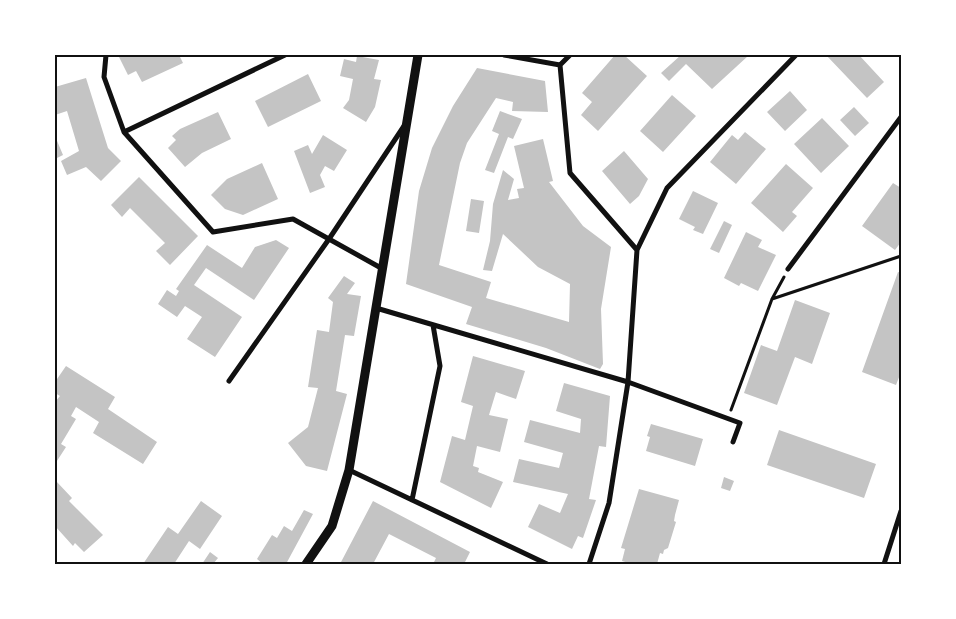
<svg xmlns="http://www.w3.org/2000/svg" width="956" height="619" font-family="Montserrat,sans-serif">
<rect width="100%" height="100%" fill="#fff"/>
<path fill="#c4c4c4" d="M118 55H179L183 63 142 82 136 71 128 75Z
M615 55H624L647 76 598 131 581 115 592 102 582 93Z
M681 55H747L748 56 712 89 686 64 669 81 661 73Z
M826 55H859L884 82 867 98Z
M357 56 379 60 374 79 381 80 375 107 366 122 343 108 349 100 353 79 340 76 344 59 356 62Z
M477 68 545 81 548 112 512 111 513 102 496 98 467 143 460 163 439 265 491 282 486 298 569 322 570 284 538 267 503 234 492 271 483 270 490 241 493 204 503 170 514 179 508 200 519 198 517 189 524 188 514 146 543 139 553 181 549 182 583 226 611 247 601 309 603 364 600 369 546 348 466 324 472 307 406 284 419 191 432 148 453 106Z
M308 74 321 101 268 127 255 101Z
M86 78 108 148 121 161 101 181 86 167 67 175 61 161 79 151 67 111 55 115V87Z
M790 91 807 110 785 131 767 112Z
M672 95 696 116 663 152 640 131Z
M854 107 869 123 855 136 840 120Z
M500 111 522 119 513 139 508 137 494 173 485 170 499 134 492 131Z
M218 112 231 139 202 153 185 167 168 148 176 140 172 136 180 129Z
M822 118 849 146 821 173 794 144Z
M745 132 766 149 736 184 710 162 732 135 738 140Z
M323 135 347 150 334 171 325 166 320 175 325 187 310 193 294 151 308 145 312 154Z
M55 136 63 155 55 159Z
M624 151 648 179 639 196 630 204 602 171Z
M262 163 278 199 243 215 225 209 211 195 227 179Z
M786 164 813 188 792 212 797 216 783 232 751 203Z
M139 177 198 236 170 265 156 251 165 243 130 208 122 217 111 205Z
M893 183 901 188V242L895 250 862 226Z
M693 191 718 203 703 234 693 230 695 227 679 219Z
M471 199 484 201 479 233 466 231Z
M724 221 732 225 719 253 710 249Z
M746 232 762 240 758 247 776 255 758 291 741 283 739 286 724 278Z
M276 240 289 248 254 300 206 268 194 285 242 317 215 357 187 339 202 317 185 306 177 317 158 304 167 290 176 296 179 291 176 289 207 245 242 268 255 247Z
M898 272 901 273V372L896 385 862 372Z
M344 276 355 283 347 294 361 296 354 336 345 335 336 391 347 394 327 471 306 466 288 443 308 427 318 388 308 387 317 330 329 332 333 302 328 298Z
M795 300 830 313 812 364 795 357 777 405 744 393 761 345 777 351Z
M473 356 525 371 516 399 496 392 489 415 508 419 500 452 477 446 473 466 479 468 478 472 503 482 491 508 440 482 452 436 465 440 473 406 461 402Z
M66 366 115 397 108 409 157 442 143 464 93 433 99 422 76 407 71 416 76 419 61 444 66 447 55 464V402L60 396 55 393V382Z
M564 383 610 396 606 447 599 446 589 499 596 500 583 538 578 536 572 549 528 527 539 504 560 513 568 494 513 482 519 459 559 468 563 453 524 442 530 420 580 433 581 419 556 411Z
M651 424 703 439 695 466 646 451 650 437 647 436Z
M779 430 876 464 864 498 767 465Z
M724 477 734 481 730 491 721 488Z
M56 481 72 498 69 501 103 535 84 552 75 543 73 546 55 526Z
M639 489 679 500 675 515 674 521 676 522 668 548 664 550 663 554 660 553 657 564H632L622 561 625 549 621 548Z
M201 501 222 516 200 549 189 541 174 564H143L168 527 178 534Z
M373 501 470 552 464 564H433L436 558 389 534 373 564H340Z
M304 510 313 514 286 564H263L257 559 272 535 277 538 284 526 292 531Z
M210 552 218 558 213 564H202Z"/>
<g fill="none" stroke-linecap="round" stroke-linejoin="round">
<path stroke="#111" stroke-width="3" d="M772 299 901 256
M731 410 772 299 784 277"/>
<path stroke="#111" stroke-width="5" d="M106 55 104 77 124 132 213 232 293 219 381 268
M504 55 560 65
M570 55 560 65 570 173 637 250
M124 132 285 55
M788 269 901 117
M376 308 628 382 740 423 733 442
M229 381 329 239 404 126
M349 470 547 564
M412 500 440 366 433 325
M589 564 609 503 628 382 637 250 667 188 796 55
M884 564 901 511"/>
<path stroke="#111" stroke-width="9" d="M306 564 332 526 349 470 418 55"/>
</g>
<rect width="956" height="619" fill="none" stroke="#ffffff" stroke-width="112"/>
<rect x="56" y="56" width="844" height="507" fill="none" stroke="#111" stroke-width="2"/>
</svg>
